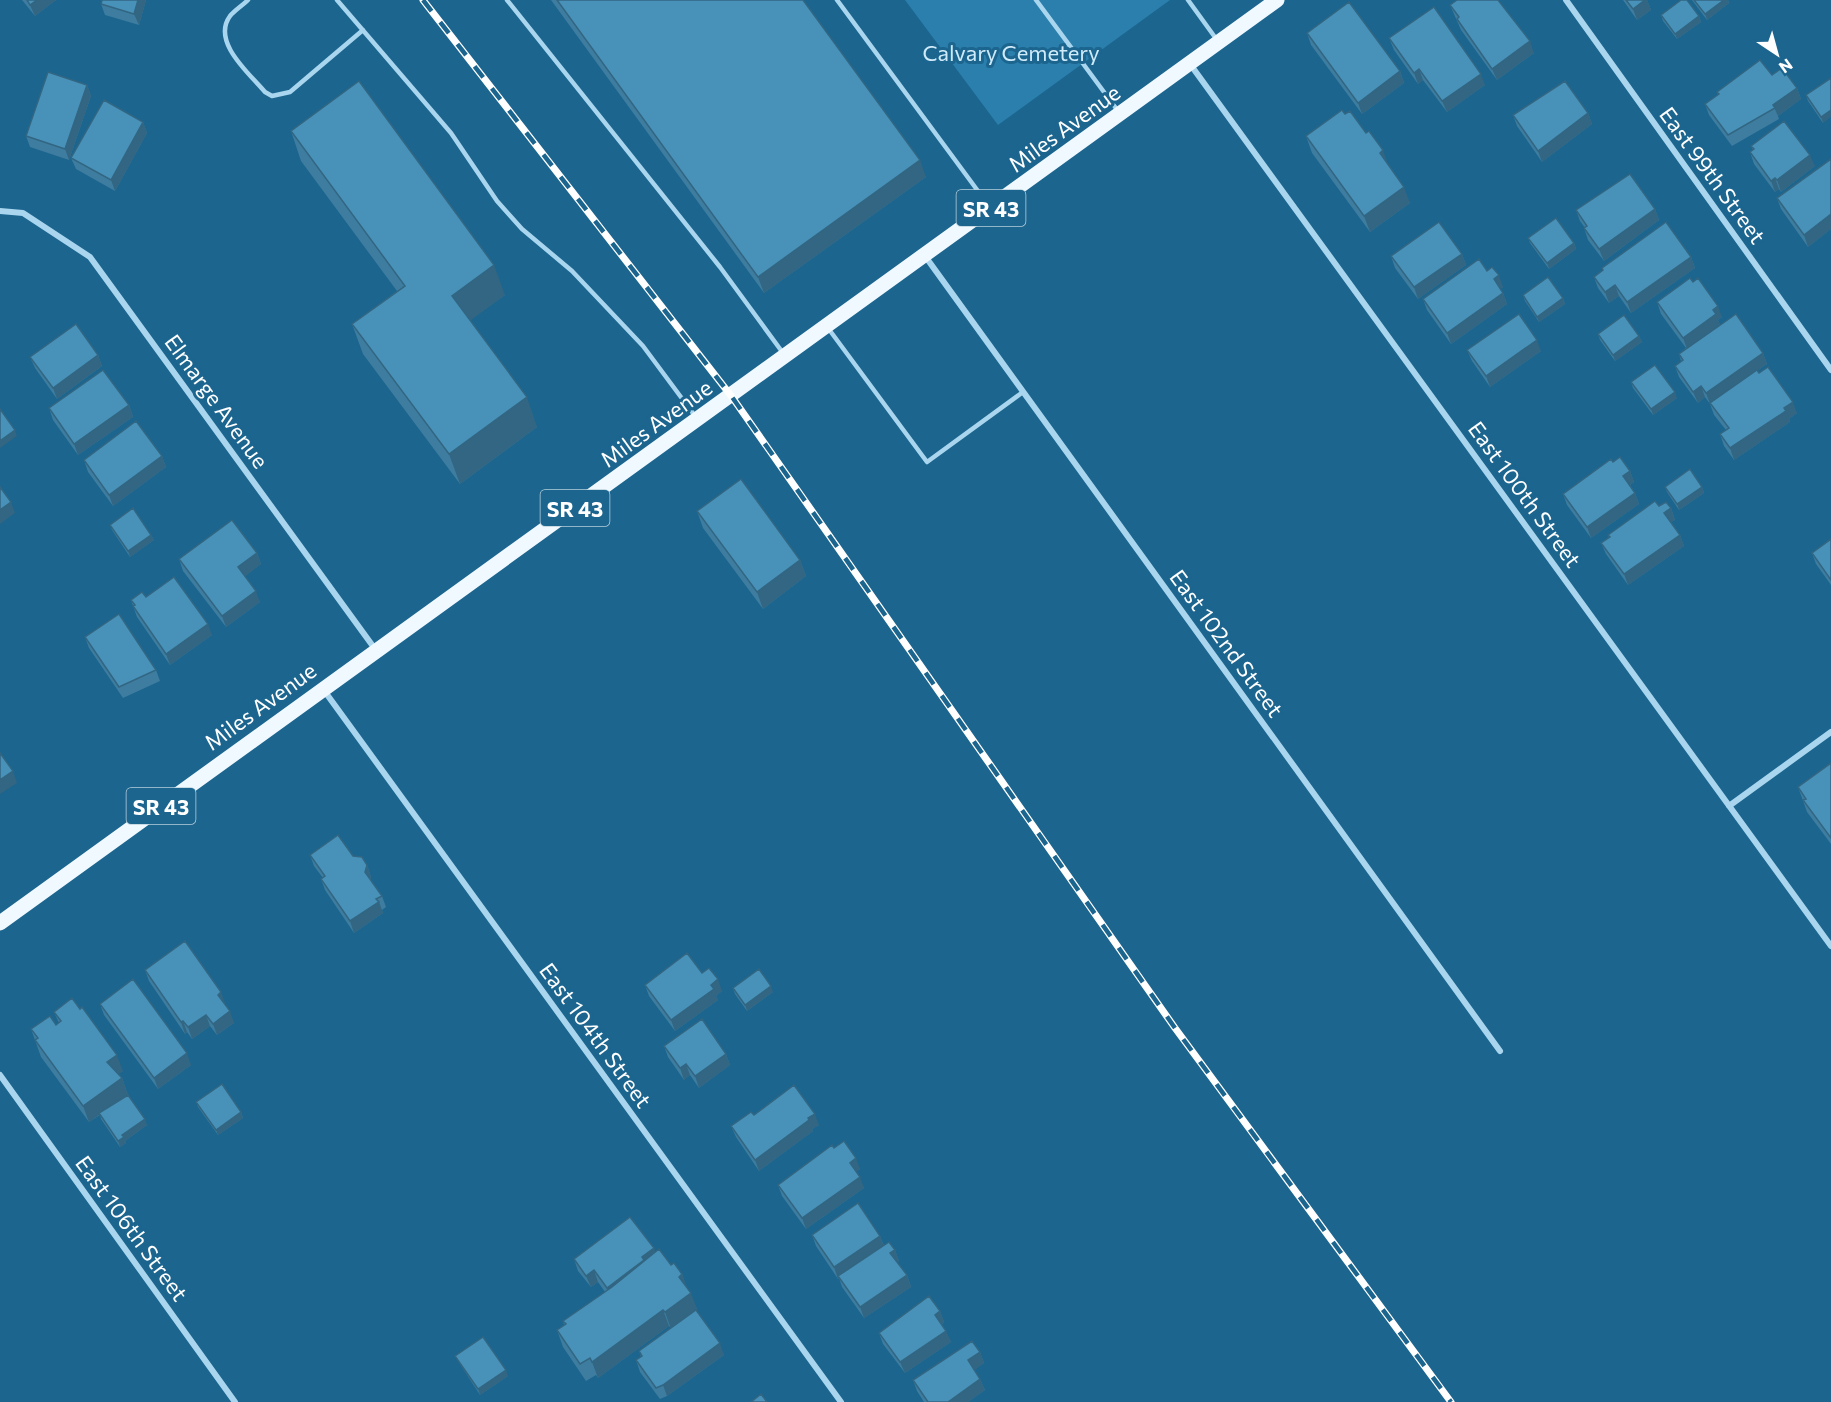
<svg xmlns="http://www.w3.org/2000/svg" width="1831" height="1402" font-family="Commissioner,sans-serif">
<rect width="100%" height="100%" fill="#1b658f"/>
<path fill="#2b7fac" d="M905 0H1170L998 125Z"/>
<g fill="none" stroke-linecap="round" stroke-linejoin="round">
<path stroke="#a9d6ee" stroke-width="4.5" d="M248 0C243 5 235 10 230 16 211 42 250 74 265 92L272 96 290 92 363 30
M337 0 451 133 497 201 522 229 572 271 643 346 695 416
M507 0 720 267 783 353
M837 0 989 206
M1036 0 1118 111
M1188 0 1217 40
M828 328 927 462 1023 392"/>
<path stroke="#a9d6ee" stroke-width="6" d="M1566 0 1831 370
M1190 64 1831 946
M0 211 23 213 90 257 375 649
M925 256 1500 1051
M323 689 841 1402
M1729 806 1831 732
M0 1075 235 1402"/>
<path stroke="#f0f9ff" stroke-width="15" d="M0 923 1277 0"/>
<g stroke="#fff" stroke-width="7">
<path id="rail" d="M423 0 732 397 1175 1028 1451 1402"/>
</g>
<use href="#rail" stroke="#1b658f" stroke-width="4.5" stroke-dasharray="14" stroke-linecap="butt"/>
</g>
<path fill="#3e7d9f" d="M22 0H56L35 16Z
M102 0H146L139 25 105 15 101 4Z
M551 0H803L926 177 764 293Z
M1623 0H1647L1651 10 1637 20Z
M1692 0H1728L1729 3 1707 20Z
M1450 5 1534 53 1497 80 1461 30Z
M1661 15 1699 16 1701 22 1677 39 1663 21Z
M1307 33 1400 71 1404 83 1362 114 1311 45Z
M1389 38 1485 85 1447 112 1423 80 1418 84 1394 50Z
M1772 75 1797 88 1801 99 1778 116 1779 119 1732 146 1709 115 1705 104 1718 95 1717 92Z
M1831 78 1823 123 1808 101 1806 95Z
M87 85 91 96 69 160 30 147 26 136Z
M1588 113 1592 124 1542 162 1517 126 1513 115Z
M143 122 147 133 115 191 76 169 71 158Z
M291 131 505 295 470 320 537 427 460 484 363 354 352 324 397 291 301 161Z
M1306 136 1389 165 1410 203 1370 232 1312 153Z
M1751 146 1815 166 1781 192 1779 189 1775 192 1754 164 1750 152 1753 150Z
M1831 159V229L1808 247 1781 209 1777 198Z
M1655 209 1659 220 1604 261 1588 240 1584 228H1585L1580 221 1576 210Z
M1528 238 1574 243 1576 249 1549 269 1530 243Z
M1462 254 1466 265 1418 299 1395 268 1391 256Z
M1691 257 1695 268 1631 313 1619 296 1609 303 1598 288 1594 277 1603 271 1602 268Z
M1487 271 1503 287 1500 289 1503 293 1507 304 1451 344 1427 310 1423 299Z
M1693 282 1722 317 1718 320 1720 325 1763 353 1767 364 1757 371 1797 413 1789 419 1790 422 1734 460 1724 446 1720 434 1726 430 1714 415 1710 404 1705 397 1698 403 1679 377 1675 366 1681 361 1679 354 1686 348 1661 314 1657 302Z
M1523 295 1563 298 1565 304 1539 322 1525 301Z
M1598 334 1639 336 1642 342 1615 361 1600 340Z
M1467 350 1541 351 1490 387 1472 361Z
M98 355 102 366 57 399 35 368 30 357Z
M1631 382 1677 398 1653 415 1633 388Z
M129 405 133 417 78 455 53 420 49 408Z
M162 456 166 467 113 506 88 472 84 460Z
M1613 462 1630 471 1634 482 1630 485 1635 493 1639 504 1591 538 1567 505 1563 494Z
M1665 487H1702L1704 493 1679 510 1667 492Z
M1659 506 1671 508 1675 520 1671 522 1680 535 1684 546 1628 585 1606 554 1601 543 1609 537 1608 535Z
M697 511 800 560 806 576 763 609 703 528Z
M110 525 151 535 154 540 130 557 112 530Z
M1831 539V585L1816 564 1812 553Z
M257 553 261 564 245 576 260 602 226 627 183 571 179 559Z
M146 597 212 635 170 665 137 617 133 606 131 600Z
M85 637 156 670 160 681 123 698 89 648Z
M1831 763V844L1807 812 1798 787Z
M310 855 353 856 367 865 371 877 370 880 382 896 386 907 382 910 383 913 354 933 325 890 321 879 323 878 314 866Z
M145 970 225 1003V1004L234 1023 217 1035 210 1026 192 1039 187 1032 185 1034 149 981Z
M702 973 722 991 716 996 718 1000 675 1031 649 996 645 985Z
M733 988 773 992 747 1011 735 994Z
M100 1004 191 1065 158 1089 104 1015Z
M54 1012 123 1071 118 1074 122 1078 128 1095 120 1100 147 1125 125 1141 126 1143 120 1147 101 1119 100 1115 89 1122 41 1057 31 1029 56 1025 59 1023Z
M664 1046 726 1054 730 1065 699 1088 690 1075 684 1080 668 1057Z
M196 1102 241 1112 243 1118 218 1135 198 1107Z
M754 1115 819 1125 812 1129 813 1131 759 1171 736 1137 731 1126Z
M834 1148 860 1169 856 1172 864 1188 806 1229 782 1196 778 1185Z
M812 1235 880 1236 884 1246 895 1250 899 1261 897 1262 907 1275 911 1287 864 1318 842 1287 839 1278 838 1279 816 1246Z
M655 1252 682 1274 686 1286 697 1309 696 1310 724 1355 667 1396 660 1399 640 1372 636 1360 641 1357 639 1351 671 1328 669 1326 598 1378 596 1375 586 1381 563 1347 557 1330 564 1325 563 1321 605 1292 598 1282 591 1287 578 1271 574 1259Z
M940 1311 944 1322 942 1324 951 1342 905 1373 883 1344 879 1333Z
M980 1352 984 1363 974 1370 980 1379 985 1390 968 1402H924L917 1391 913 1380Z
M455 1356 508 1376 480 1395 458 1361Z"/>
<path fill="#326682" d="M37 0H56L35 16 30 5Z
M138 0H146L139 25 134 14Z
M1645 0H1647L1651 10 1637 20 1633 9Z
M1724 0H1728L1729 3 1707 20 1705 14Z
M1699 16 1701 22 1677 39 1675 34Z
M1530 41 1534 53 1497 80 1492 69Z
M1419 69 1423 80 1418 84 1414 73Z
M1400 71 1404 83 1362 114 1358 103Z
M1481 74 1485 85 1447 112 1442 101Z
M87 85 91 96 69 160 65 149Z
M1797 88 1801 99 1778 116 1773 105Z
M1831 110V117L1823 123 1821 117Z
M1588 113 1592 124 1542 162 1538 151Z
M143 122 147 133 115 191 111 180Z
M1383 150 1389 167 1380 153Z
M1810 155 1815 166 1781 192 1777 180Z
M920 160 926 177 764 293 758 277Z
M1775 178 1779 189 1775 192 1771 181Z
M1404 187 1410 203 1370 232 1364 216Z
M1655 209 1659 220 1604 261 1599 249Z
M1831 214V229L1808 247 1804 235Z
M1574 243 1576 249 1549 269 1547 263Z
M1462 254 1466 265 1418 299 1414 287Z
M1691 257 1695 268 1631 313 1627 302Z
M494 265 505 295 463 326 452 296Z
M1499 275 1503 287 1498 291 1494 279Z
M1615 285 1619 296 1609 303 1605 292Z
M1503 293 1507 304 1451 344 1447 333Z
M1563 298 1565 304 1539 322 1537 317Z
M1718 306 1722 317 1718 320 1720 325 1687 349 1683 338Z
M1639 336 1642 342 1615 361 1613 355Z
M1537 340 1541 351 1490 387 1486 376Z
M1763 353 1767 364 1710 404 1706 393Z
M98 355 102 366 57 399 53 388Z
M1701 386 1705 397 1698 403 1693 392Z
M1675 392 1677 398 1653 415 1651 409Z
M527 397 537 427 460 484 449 454Z
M1793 402 1797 413 1789 419 1790 422 1734 460 1730 448Z
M129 405 133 417 78 455 74 444Z
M15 430 17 436 0 448V441Z
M162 456 166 467 113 506 109 495Z
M1630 471 1634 482 1627 487 1623 476Z
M1702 487 1704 493 1679 510 1677 504Z
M1635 493 1639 504 1591 538 1587 527Z
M11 502 15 513 0 524V510Z
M1671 508 1675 520 1668 524 1664 513Z
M151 535 154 540 130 557 128 551Z
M1680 535 1684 546 1628 585 1624 574Z
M257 553 261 564 242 579 238 567Z
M800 560 806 576 763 609 757 592Z
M256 591 260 602 226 627 222 616Z
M208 624 212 635 170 665 166 654Z
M13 771 17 783 0 794V780Z
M367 865 371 877 369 883 365 872Z
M379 902 383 913 354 933 350 921Z
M718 979 722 991 716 996 718 1000 675 1031 671 1020Z
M771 986 773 992 747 1011 745 1005Z
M221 992 225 1003 222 1006 218 995Z
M230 1011 234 1023 217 1035 213 1024Z
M206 1015 210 1026 192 1039 188 1027Z
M183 1021 187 1032 185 1034 181 1022Z
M187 1053 191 1065 158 1089 154 1078Z
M726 1054 730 1065 699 1088 695 1076Z
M117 1055 123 1071 113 1078 107 1062Z
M686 1064 690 1075 684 1080 680 1068Z
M122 1078 128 1095 89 1122 83 1106Z
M241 1112 243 1118 218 1135 216 1130Z
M815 1114 819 1125 812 1129 813 1131 759 1171 755 1160Z
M145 1119 147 1125 125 1141 126 1143 120 1147 118 1141 122 1135Z
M856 1158 860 1169 854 1174 850 1163Z
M860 1177 864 1188 806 1229 802 1218Z
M880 1236 884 1247 838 1276 839 1278 838 1279 834 1267Z
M654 1248 658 1260 611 1300 607 1288 642 1257Z
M895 1250 899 1261 895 1264 890 1253Z
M594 1270 598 1282 591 1287 586 1276Z
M682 1274 688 1290 679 1277Z
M907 1275 911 1287 864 1318 860 1307Z
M691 1293 697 1309 671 1329 665 1312Z
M663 1310 669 1326 598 1378 592 1362Z
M940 1311 944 1322 939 1326 935 1315Z
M946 1331 951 1342 905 1373 900 1362Z
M720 1343 724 1355 667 1396 663 1385Z
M980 1352 984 1363 972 1372 968 1360Z
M506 1370 508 1376 480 1395 478 1389Z
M980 1379 985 1390 968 1402H948Z"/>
<path fill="#4891b9" stroke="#326682" stroke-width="1.5" d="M27 0H37L30 5Z
M102 0H138L134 14 101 4Z
M557 0H803L920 160 758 277Z
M1457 0H1498L1530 41 1492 69 1457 19 1459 17 1450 5Z
M1626 0H1645L1633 9Z
M1681 0H1687L1699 16 1675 34 1661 15Z
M1694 0H1724L1705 14Z
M1349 2 1400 71 1358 103 1307 33Z
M1434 7 1481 74 1442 101 1419 69 1414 73 1389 38Z
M1760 60 1772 75 1782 68 1797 88 1773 105 1775 108 1728 135 1705 104 1719 94 1717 92Z
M48 72 87 85 65 149 26 136Z
M1831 78V110L1821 117 1806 95Z
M359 81 494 265 452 296 527 397 449 454 352 324 405 286 291 131Z
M1565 81 1588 113 1538 151 1513 115Z
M104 100 143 122 111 180 71 158Z
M1342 110 1345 114 1350 111 1366 133 1369 131 1383 150 1380 153 1404 187 1364 216 1306 136Z
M1784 121 1810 155 1777 180 1775 178 1771 181 1750 152 1754 149 1751 146Z
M1831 159V214L1804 235 1777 198Z
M1630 174 1655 209 1599 249 1584 228 1587 226 1576 210Z
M1556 218 1574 243 1547 263 1528 238Z
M1439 222 1462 254 1414 287 1391 256Z
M1666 222 1691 257 1627 302 1615 285 1605 292 1594 277 1603 270 1602 268Z
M1479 259 1487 271 1492 267 1499 275 1494 279 1503 293 1447 333 1423 299Z
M1548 277 1563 298 1537 317 1523 295Z
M1690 278 1693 282 1698 278 1718 306 1713 310 1716 314 1683 338 1657 302Z
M1519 314 1537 340 1486 376 1467 350Z
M1736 314 1763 353 1706 393 1701 386 1693 392 1675 366 1683 360 1679 354Z
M1624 315 1639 336 1613 355 1598 334Z
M76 324 98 355 53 388 30 357Z
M1655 365 1675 392 1651 409 1631 382Z
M1768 367 1793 402 1784 408 1786 411 1730 448 1720 434 1729 428 1710 403 1757 370 1759 373Z
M103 370 129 405 74 444 49 408Z
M0 409 15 430 0 441Z
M136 421 162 456 109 495 84 460Z
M1620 457 1630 471 1623 476 1635 493 1587 527 1563 494 1611 459 1613 462Z
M1690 469 1702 487 1677 504 1665 487Z
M741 479 800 560 757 592 697 511Z
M0 487 11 502 0 510Z
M1655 501 1659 506 1666 502 1671 508 1664 513 1680 535 1624 574 1601 543 1610 537 1608 535Z
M133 508 151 535 128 551 110 525Z
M232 520 257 553 238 567 256 591 222 616 179 559Z
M1831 539V580L1812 553Z
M174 577 208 624 166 654 133 606 135 605 131 600 142 592 146 597Z
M119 614 156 670 119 687 85 637Z
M0 753 13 771 0 780Z
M1831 763V838L1803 800 1806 799 1798 787Z
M338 835 353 856 362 857 367 865 365 872 382 896 376 899 379 902 350 921 321 879 325 876 310 855Z
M185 941 221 992 218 995 230 1011 213 1024 206 1015 188 1027 183 1021 181 1022 145 970Z
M687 953 702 973 709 968 718 979 711 985 714 989 671 1020 645 985Z
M759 969 771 986 745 1005 733 988Z
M133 979 187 1053 154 1078 100 1004Z
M72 998 80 1009 82 1007 117 1055 107 1062 122 1078 83 1106 35 1040 38 1038 31 1029 50 1016 56 1025 61 1021 54 1012Z
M702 1019 726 1054 695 1076 686 1064 680 1068 664 1046Z
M222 1084 241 1112 216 1130 196 1102Z
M794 1085 815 1114 808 1118 809 1120 755 1160 731 1126 751 1112 754 1115Z
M128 1095 145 1119 122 1135 124 1137 118 1141 99 1113Z
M844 1141 856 1158 850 1163 860 1177 802 1218 778 1185 832 1145 834 1148Z
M858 1203 880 1236 834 1267 812 1235Z
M630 1217 654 1248 642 1257 644 1260 607 1288 594 1270 586 1276 574 1259Z
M889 1242 895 1250 890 1253 907 1275 860 1307 838 1276Z
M659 1249 671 1265 674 1263 682 1274 679 1277 691 1293 665 1312 663 1310 592 1362 590 1358 580 1364 557 1330 566 1324 563 1321 612 1287Z
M929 1296 940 1311 935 1315 946 1331 900 1362 879 1333Z
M696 1310 720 1343 663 1385 656 1388 636 1360 642 1356 639 1351Z
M483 1337 506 1370 478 1389 455 1356Z
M972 1341 980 1352 968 1360 980 1379 948 1402H928L913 1380Z
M761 1394 767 1402H751Z"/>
<g text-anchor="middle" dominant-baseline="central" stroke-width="6" stroke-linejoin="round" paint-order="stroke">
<g fill="#1b658f" stroke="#bbd1dd" stroke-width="1.5">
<rect x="956.5" y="190" width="69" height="36" rx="4.5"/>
<rect x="540.5" y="490" width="69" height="36" rx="4.5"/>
<rect x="126.5" y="788" width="69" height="36" rx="4.5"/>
</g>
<g font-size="21" font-weight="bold" fill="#fff">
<text x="991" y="208">SR 43</text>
<text x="575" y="508">SR 43</text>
<text x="161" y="806">SR 43</text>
</g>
<g font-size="22" fill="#cfebfa" stroke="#1b658f">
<text x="1011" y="52">Calvary Cemetery</text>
</g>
<g font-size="22" fill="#fff" stroke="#1b658f">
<text transform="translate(1064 128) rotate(-36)">Miles Avenue</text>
<text transform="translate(1713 175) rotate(54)">East 99th Street</text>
<text transform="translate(217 401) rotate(54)">Elmarge Avenue</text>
<text transform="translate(656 423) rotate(-36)">Miles Avenue</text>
<text transform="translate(1525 494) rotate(54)">East 100th Street</text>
<text transform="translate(1227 643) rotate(54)">East 102nd Street</text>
<text transform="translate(260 706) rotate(-36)">Miles Avenue</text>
<text transform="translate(596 1035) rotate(54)">East 104th Street</text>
<text transform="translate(132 1228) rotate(54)">East 106th Street</text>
</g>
</g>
<g transform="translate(1777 54) rotate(144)" stroke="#1b658f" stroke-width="4.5" paint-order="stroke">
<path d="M0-4.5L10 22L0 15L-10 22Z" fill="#ffffff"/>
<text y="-9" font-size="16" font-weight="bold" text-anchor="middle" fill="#ffffff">N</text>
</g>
</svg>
